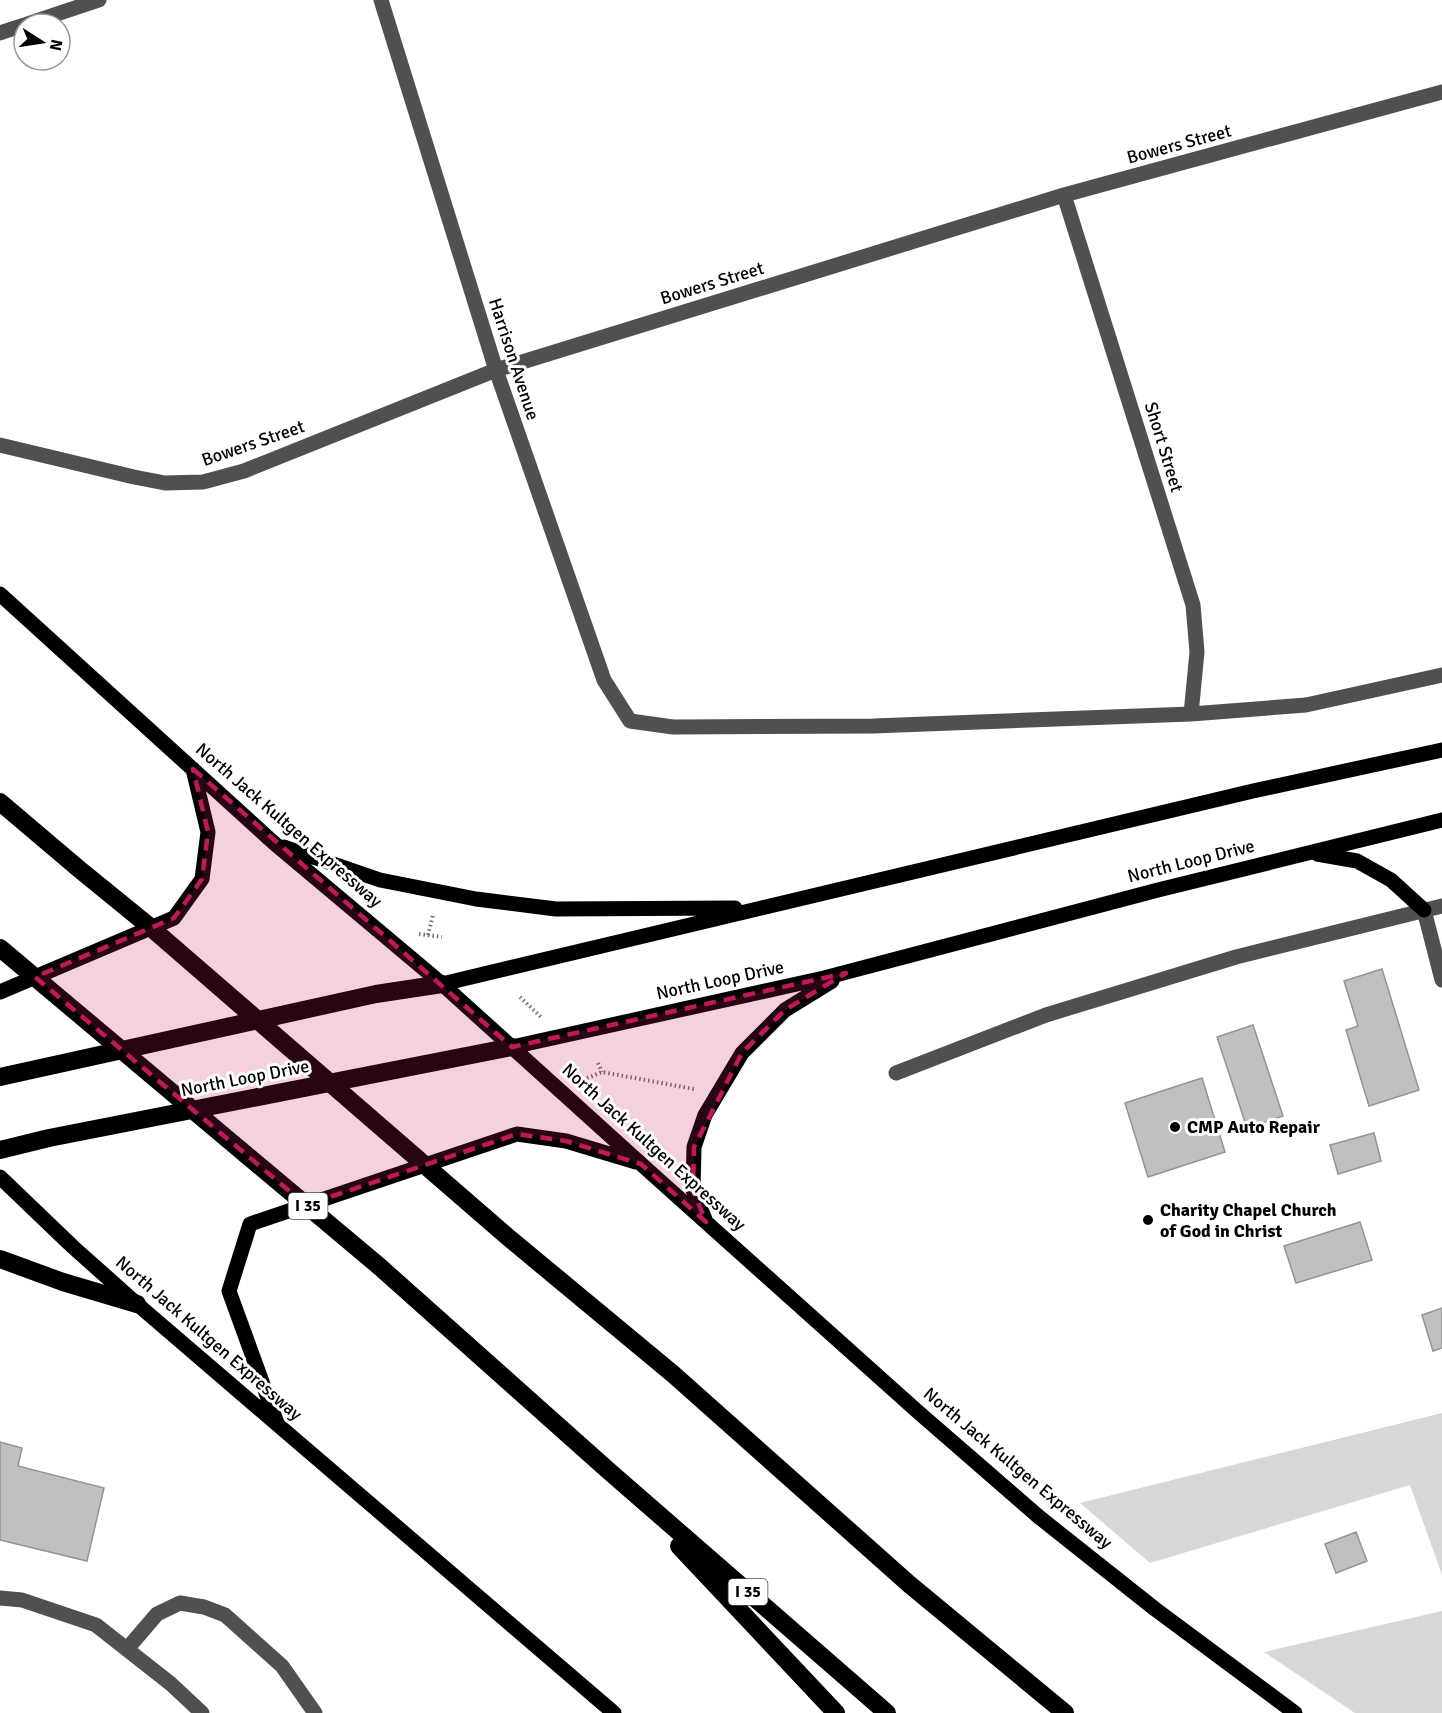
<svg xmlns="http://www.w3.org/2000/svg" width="1442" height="1713" font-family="Signika,sans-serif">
<rect width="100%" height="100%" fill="#fff"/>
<path fill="#d7d7d7" d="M1442 1413V1575L1410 1485 1150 1563 1080 1503Z
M1442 1611V1713H1355L1264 1652Z"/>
<path fill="#c0c0c0" stroke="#949494" stroke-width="1.5" d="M1382 969 1419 1090 1369 1106 1346 1030 1358 1026 1344 981Z
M1253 1025 1283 1116 1247 1128 1217 1037Z
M1202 1078 1225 1152 1148 1177 1125 1103Z
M1374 1133 1381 1161 1338 1174 1330 1145Z
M1360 1222 1372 1260 1296 1283 1284 1246Z
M1442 1308V1348L1433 1351 1422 1315Z
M0 1442 22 1448 18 1466 104 1488 87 1561 0 1540Z
M1356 1532 1367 1561 1336 1573 1325 1544Z"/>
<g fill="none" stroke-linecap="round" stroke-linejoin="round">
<path stroke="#727272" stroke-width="4" stroke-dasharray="1.5 3" stroke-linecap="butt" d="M419 934 442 937
M428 935 433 915
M520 997 541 1017
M598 1063 602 1072
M587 1078 602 1072 694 1089"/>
<path stroke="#505050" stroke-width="15" d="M381 0 496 370 604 680 630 721 673 727 873 726 1191 714 1306 705 1442 675
M27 24 99 0
M0 33 24 25
M1064 195 1193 605 1197 652 1191 714
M0 445 134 477 165 483 203 482 244 471 496 370 1064 195 1442 92
M1424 910 1442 980
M896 1073 1046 1015 1236 957 1442 906
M0 1598 22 1600 96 1625 171 1684 202 1713
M127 1649 157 1614 180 1603 204 1607 225 1615 282 1666 315 1713"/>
<path stroke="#000" stroke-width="15" d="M0 594 274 843 442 984 650 1172 917 1411 1039 1517 1155 1609 1295 1713
M284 847 380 880 476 899 556 909 735 908
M1317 854 1357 861 1391 880 1424 910
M442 984 1253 791 1442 750
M0 992 174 918 202 879 208 832 193 769
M512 1047 824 978 1158 890 1442 820
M0 1177 73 1247 137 1304 614 1713
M705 1219 693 1190 694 1147 705 1115 742 1053 785 1010 832 981
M277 1423 229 1291 250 1224 517 1134 566 1141 636 1162"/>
<path stroke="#000" stroke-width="18" d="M0 802 79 869 149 926 509 1238 673 1374 909 1584 1065 1713
M0 948 380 1267 610 1472 887 1713
M0 1077 376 994 442 984
M0 1150 49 1138 512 1047
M0 1259 63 1282 137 1304
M679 1546 836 1713"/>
</g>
<path fill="#c2185b" fill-opacity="0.2" stroke="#c2185b" stroke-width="4.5" stroke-dasharray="12 8" stroke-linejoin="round" d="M193 769 512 1047 846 973 785 1010 742 1053 694 1147 693 1190 706 1222 641 1164 566 1141 517 1134 306 1205 35 977 174 918 202 879 208 832Z"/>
<g fill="#000" stroke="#fff" stroke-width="2">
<circle cx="1175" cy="1127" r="6"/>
<circle cx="1148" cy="1220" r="6"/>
</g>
<g text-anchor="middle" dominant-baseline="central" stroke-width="6" stroke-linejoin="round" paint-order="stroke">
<g fill="#fff" stroke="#4c4c4c" stroke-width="1.5">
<rect x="288.5" y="1193" width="39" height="26" rx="4.5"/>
<rect x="728.5" y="1579" width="39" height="26" rx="4.5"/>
</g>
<g font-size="16" font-weight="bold" fill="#000">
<text x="308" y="1206">I 35</text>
<text x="748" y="1592">I 35</text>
</g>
<g font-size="18" fill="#000" stroke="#fff">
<text transform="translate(1179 144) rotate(-15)">Bowers Street</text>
<text transform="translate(712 283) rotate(-17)">Bowers Street</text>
<text transform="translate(514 359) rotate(72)">Harrison Avenue</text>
<text transform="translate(253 443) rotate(-19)">Bowers Street</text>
<text transform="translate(1164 447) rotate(73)">Short Street</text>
<text transform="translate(289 825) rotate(41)">North Jack Kultgen Expressway</text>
<text transform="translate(1191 861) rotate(-14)">North Loop Drive</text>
<text transform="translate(720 980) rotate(-12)">North Loop Drive</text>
<text transform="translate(245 1078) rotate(-11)">North Loop Drive</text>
<text transform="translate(654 1147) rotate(42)">North Jack Kultgen Expressway</text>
<text transform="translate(209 1338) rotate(41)">North Jack Kultgen Expressway</text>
<text transform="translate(1018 1468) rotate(40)">North Jack Kultgen Expressway</text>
</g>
<g font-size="18" font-weight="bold" fill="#000" stroke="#fff" text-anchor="start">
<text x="1187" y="1127">CMP Auto Repair</text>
<text x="1160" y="1210">Charity Chapel Church<tspan x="1160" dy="21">of God in Christ</tspan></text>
</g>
</g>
<g transform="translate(42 42) rotate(102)"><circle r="28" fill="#ffffff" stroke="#999999" stroke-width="1.5"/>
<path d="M0-4.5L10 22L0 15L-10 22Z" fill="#000000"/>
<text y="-9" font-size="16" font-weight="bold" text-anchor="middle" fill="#000000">N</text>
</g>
</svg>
